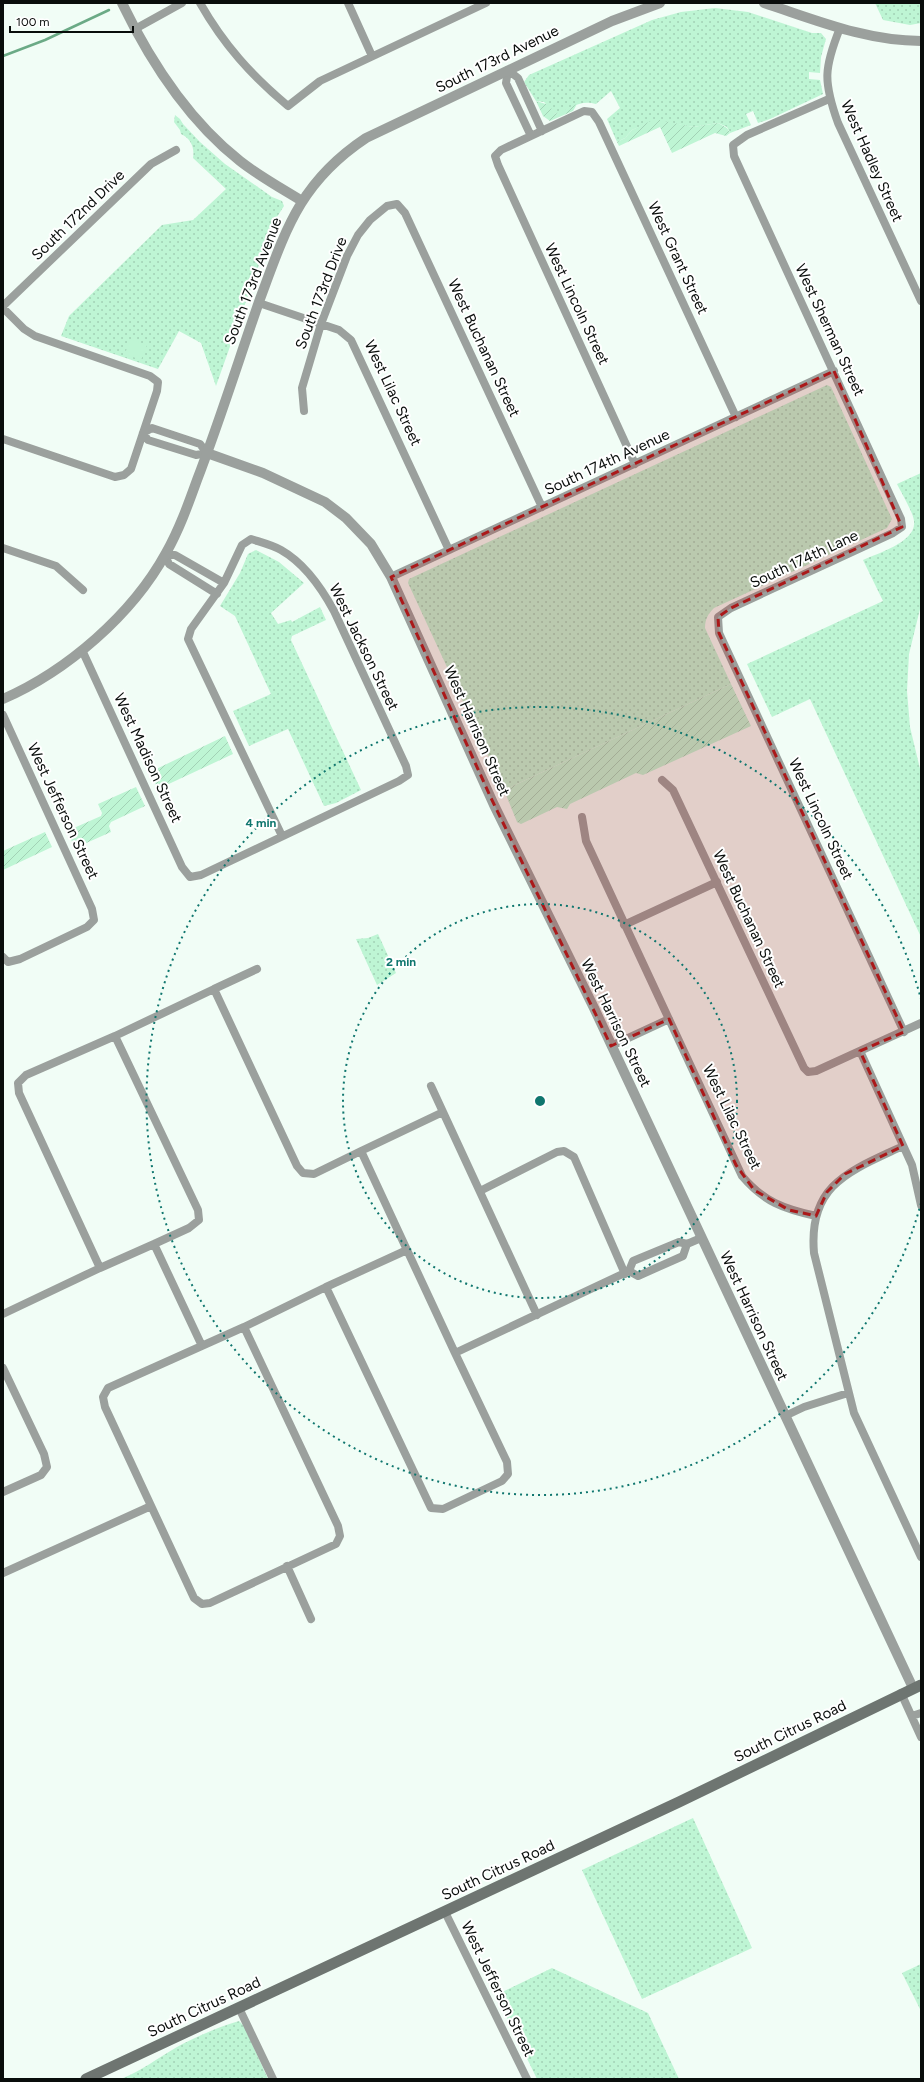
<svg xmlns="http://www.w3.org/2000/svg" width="924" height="2082" font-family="Figtree,sans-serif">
<defs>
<pattern id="grass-dots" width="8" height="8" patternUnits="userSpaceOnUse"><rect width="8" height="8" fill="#bef5d4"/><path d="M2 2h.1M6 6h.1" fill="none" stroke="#a2d1b5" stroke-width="1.8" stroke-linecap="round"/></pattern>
<pattern id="garden-furrows" width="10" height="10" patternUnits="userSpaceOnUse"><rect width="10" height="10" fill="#bef5d4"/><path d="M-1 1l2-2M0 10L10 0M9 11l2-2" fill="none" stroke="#a2d1b5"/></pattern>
</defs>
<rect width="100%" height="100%" fill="#f1fdf6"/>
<path fill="url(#grass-dots)" d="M875 3H921V23L910 25 883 20Z
M715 8 748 12 812 33H821L826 39 821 57 820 73 809 72V79L820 80 823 94 770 119 758 123 753 111 746 114 751 125 730 133 727 127 718 123 693 127 655 120 632 130 625 138 617 142 607 119 620 108 611 91 596 104C579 99 571 109 555 114L544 102 536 101 524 82 529 75 652 20 681 12Z
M175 115 180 119 183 124 200 142 225 164 272 197 282 201 284 206 275 220 266 245 216 386 201 343 179 331 158 369 61 336 69 316 162 225 193 220 226 189 193 158C195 147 190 138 181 134L180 130 174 122Z
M827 385 831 387 892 519 887 528 714 608C708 614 705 619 705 628L731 684 504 790 408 583 409 579Z
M921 473V605L909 654 907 691 910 727 921 773V937L810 699 772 717 747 664 883 601 863 560C878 553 917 542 914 521 913 512 902 494 897 484Z
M256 550 279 562 304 583 271 613 278 624 291 620 292 622 320 607 326 620 292 636 291 640 361 790 336 803 324 806 288 729 249 746 233 711 271 694 235 616 220 606 240 573 248 554Z
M378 934 396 973 377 985 356 939 368 938Z
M693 1818 752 1948 642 1999 582 1870Z
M921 1964V2011L902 1973Z
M552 1968 648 2013 679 2079H537L496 1995Z
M239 2021 244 2026 268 2079H121C141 2071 158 2058 177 2047 196 2037 218 2027 239 2021Z"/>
<path fill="url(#garden-furrows)" d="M536 101 549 105 555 114 577 104 573 111 550 121 543 116Z
M655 119 693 127 718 123 727 128 730 133 726 136 715 133 672 153 660 127 619 146 617 142 625 138 632 130Z
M731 684 751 726 643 775 636 773 570 804 567 809 557 807 521 824 517 822 504 790Z
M225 736 233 754 158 789 150 772Z
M136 787 145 806 111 822 109 826 111 832 75 848 67 831 101 816 102 813 98 804Z
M45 832 52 847 3 870V851Z"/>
<path fill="#bef5d4" d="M130 339 147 345 141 360 125 354Z"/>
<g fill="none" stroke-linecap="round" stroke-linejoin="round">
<path stroke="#6baa86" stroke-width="2.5" d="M3 56 45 40 109 10"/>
<path stroke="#9ba09d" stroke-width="8" d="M200 3C224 45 251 75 288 106L320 81 486 3
M348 3 372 56
M840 28C824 68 823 81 838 123L921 301
M135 29 182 3
M829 99 747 135 733 145 734 156 901 519 902 527 893 533 731 608 718 617 719 633 904 1032
M531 136 506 83 508 70 518 78 542 131
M259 303 339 330 351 340 449 550
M3 306 151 164 176 150
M3 308 24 329 35 336 150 376 158 382 157 391 131 469 124 475 115 477 3 439
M304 411 302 388 321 324 347 256 358 235 370 220 387 206 397 204 405 213 542 507
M152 428 200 444 207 453 196 455 148 440 143 433Z
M635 464 498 165 495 156 501 150 584 111 592 112 599 122 736 417
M3 548 56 566 83 590
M391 577 834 371
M217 594 169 564 165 555H175L224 583
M82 650 182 867 190 877 201 875 399 781 408 775 406 766 334 611C321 587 304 563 281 550 272 545 260 542 251 539L242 545 224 583 191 629 188 639 282 836
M3 715 92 909 94 920 87 927 20 959 8 962 3 957
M662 780 673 790 804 1068 808 1072 816 1071 921 1023
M582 817 586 841 742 1176C764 1202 784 1209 816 1216
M624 925 717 882
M257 969 214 989 297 1166 303 1173 314 1174 361 1151 407 1250
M115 1036 26 1075 18 1083 19 1093 100 1268 154 1244
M611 1046 669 1019
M860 1051 912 1165 921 1205
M431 1086 443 1112
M903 1146C850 1171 808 1184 814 1253L854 1413 921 1557
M361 1151 443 1112 537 1315
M480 1191 557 1152 564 1151 574 1157 625 1274
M629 1271 638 1276 683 1256 687 1244
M3 1314 100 1268
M244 1327 108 1388 103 1397 105 1407 194 1598 202 1604 210 1603 336 1544 340 1536 338 1526 244 1327 326 1287
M202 1346 154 1244 189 1228 199 1220 198 1210 115 1036 214 989
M455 1353 407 1250 326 1287 431 1508 443 1509 502 1481 508 1474 507 1462 455 1353 629 1271 633 1261 679 1242 687 1244 701 1238
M3 1368 44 1454 47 1467 41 1475 3 1492
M785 1416 804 1407 848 1393
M287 1566 311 1619
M3 1573 151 1506
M901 1693 921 1737
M912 1716 921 1713
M445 1912 527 2079
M239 2008 273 2079"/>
<path stroke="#9ba09d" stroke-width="10" d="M122 3C151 63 188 120 240 161 259 176 281 188 302 201
M764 3C816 20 866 41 921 41
M207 453 263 473 325 502 346 518 371 544 391 577 494 805 594 1008 913 1688
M3 699C67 671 132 615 166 553 179 530 188 505 197 480 220 420 239 359 260 299 286 229 300 182 366 138L612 21 660 3"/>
<path stroke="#6e7571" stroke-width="11" d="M86 2079 679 1802 921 1685"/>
</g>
<path fill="#ab191a" fill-opacity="0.2" stroke="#ab191a" stroke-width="3" stroke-dasharray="8 5" stroke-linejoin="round" d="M834 371 902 527 731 608 718 617 719 633 904 1032 860 1051 903 1146 845 1174 827 1192 816 1216 789 1210 754 1190 736 1165 669 1019 611 1046 491 798 391 577Z"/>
<g fill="none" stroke="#0f766e" stroke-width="2" stroke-dasharray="2 4">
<circle cx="540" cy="1101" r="197"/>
<path d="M921 1203A394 394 0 1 1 921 999"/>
</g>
<g text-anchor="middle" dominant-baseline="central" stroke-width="4" stroke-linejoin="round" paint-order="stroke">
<g font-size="15" fill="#090d0b" stroke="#fff">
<text transform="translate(497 59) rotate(-26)">South 173rd Avenue</text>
<text transform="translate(872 161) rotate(66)">West Hadley Street</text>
<text transform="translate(78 215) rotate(-44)">South 172nd Drive</text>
<text transform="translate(678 258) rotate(65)">West Grant Street</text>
<text transform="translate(253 281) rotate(-69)">South 173rd Avenue</text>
<text transform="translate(321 293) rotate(-69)">South 173rd Drive</text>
<text transform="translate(577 304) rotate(65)">West Lincoln Street</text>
<text transform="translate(830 330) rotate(65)">West Sherman Street</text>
<text transform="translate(484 348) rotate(65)">West Buchanan Street</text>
<text transform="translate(393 393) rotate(65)">West Lilac Street</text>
<text transform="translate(607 462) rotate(-25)">South 174th Avenue</text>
<text transform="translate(804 559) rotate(-25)">South 174th Lane</text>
<text transform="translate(364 647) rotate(64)">West Jackson Street</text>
<text transform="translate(477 731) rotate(66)">West Harrison Street</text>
<text transform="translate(148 758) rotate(65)">West Madison Street</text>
<text transform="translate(63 811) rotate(65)">West Jefferson Street</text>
<text transform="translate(821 819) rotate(65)">West Lincoln Street</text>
<text transform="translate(749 919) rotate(65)">West Buchanan Street</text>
<text transform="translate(616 1023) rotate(64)">West Harrison Street</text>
<text transform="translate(732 1117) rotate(64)">West Lilac Street</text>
<text transform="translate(754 1316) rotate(65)">West Harrison Street</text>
<text transform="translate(790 1731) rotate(-26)">South Citrus Road</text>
<text transform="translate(498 1870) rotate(-25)">South Citrus Road</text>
<text transform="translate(498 1989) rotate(64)">West Jefferson Street</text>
<text transform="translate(204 2007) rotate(-25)">South Citrus Road</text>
</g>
</g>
<circle cx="540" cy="1101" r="6" fill="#0f766e" stroke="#fff" stroke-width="2"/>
<g font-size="12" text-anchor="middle" font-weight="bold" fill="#0f766e" stroke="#fff" stroke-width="4" stroke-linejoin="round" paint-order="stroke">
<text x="261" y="827">4 min</text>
<text x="401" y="966">2 min</text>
</g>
<rect width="924" height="2082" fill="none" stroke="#090d0b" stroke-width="8"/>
<path d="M10 26v6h123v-6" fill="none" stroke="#090d0b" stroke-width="2"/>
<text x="16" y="26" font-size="12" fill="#090d0b" stroke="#ffffff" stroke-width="3" paint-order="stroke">100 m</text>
</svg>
